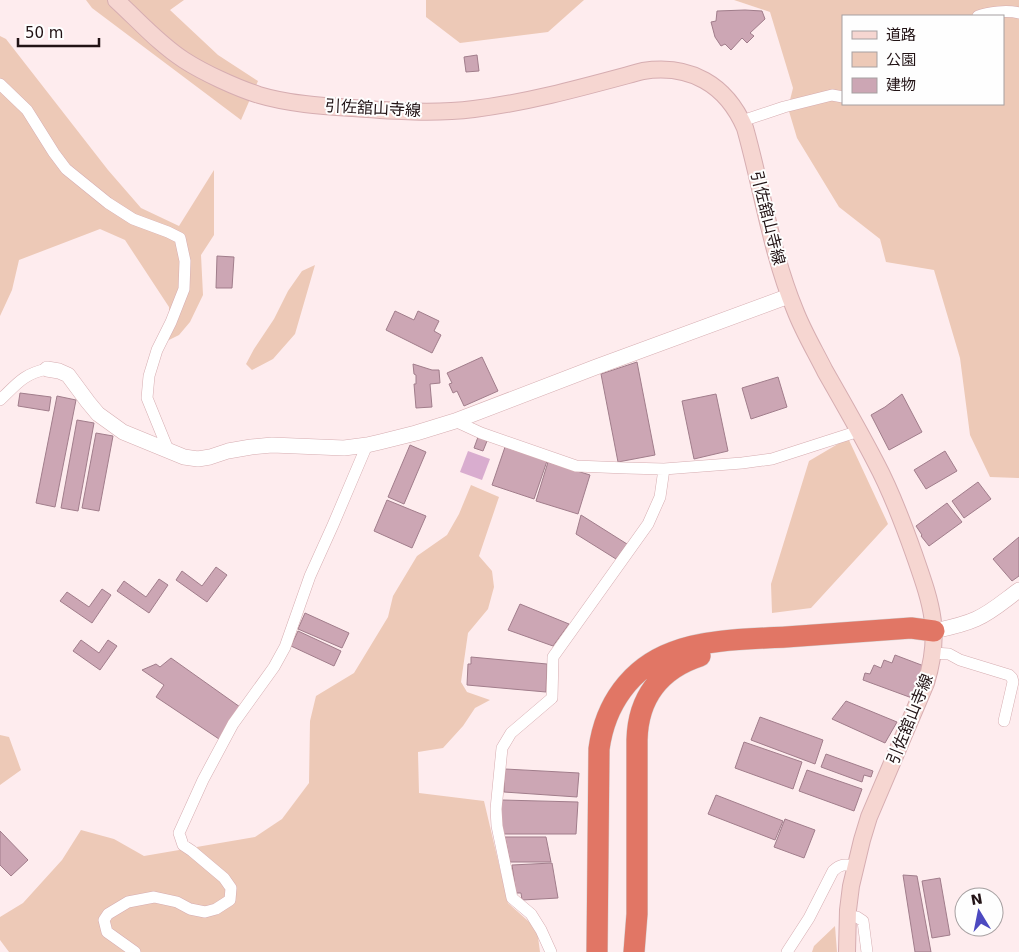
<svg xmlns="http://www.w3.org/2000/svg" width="1019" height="952" font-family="'DejaVu Sans','Noto Sans JP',sans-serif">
<rect width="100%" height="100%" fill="#feecee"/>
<path fill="#edc9b7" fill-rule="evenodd" d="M86 0H184L170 10 218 55 258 81 241 120 92 8Z
M426 0H584L548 32 460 43 426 17Z
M734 0H1019V478L990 477 970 435 960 358 934 270 886 262 880 239 839 207 797 138 788 108 793 88 770 12ZM843 16H1003V104H843Z
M0 36 6 39 108 170 141 208 179 226 214 170V235L201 255 203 295 190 322 179 335 169 340V307L125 240 100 229 19 260 12 290 0 316Z
M315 265 295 334 273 359 252 370 246 364 254 349 274 319 288 291 302 271Z
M848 438 888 524 811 608 772 613 771 584 809 461Z
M471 485 499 497 479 556 492 571 494 587 488 609 468 633 461 682 467 692 490 700 475 708 463 726 443 748 418 752 419 793 484 801 508 903 537 929 540 952H9L0 940V917L23 903 62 860 81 830 114 839 144 856 255 837 282 819 309 783 310 721 316 696 354 673 388 617 393 596 417 556 447 535 459 514Z
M0 735 9 737 21 770 0 785Z
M835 926 837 952H812L814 946Z"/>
<path fill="#d9adcf" d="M468 451 490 459 482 480 460 472Z"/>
<path fill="#cca6b4" stroke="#a17d8b" d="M745 10 762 11 765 19 750 33 754 36 747 43 742 38 731 50 725 44 721 46 715 37 711 22 716 21 717 11Z
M477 55 479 71 466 72 464 57Z
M217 256 234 257 232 288H216Z
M395 311 414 320 418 311 439 321 434 331 441 335 432 353 386 330Z
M482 357 498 391 464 406 457 391 453 393 449 384 452 383 447 373Z
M637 362 655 455 618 462 601 374Z
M413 364 432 370H439L440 383 430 384 432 407 416 408 414 384H416V375L414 374Z
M778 377 787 407 751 419 742 388Z
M20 393 51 397 49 411 18 406Z
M716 394 728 451 694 459 682 401Z
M902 394 922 432 889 450 871 415 885 407Z
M57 396 76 400 55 507 36 503Z
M77 420 94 423 78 511 61 508Z
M96 433 113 436 99 511 82 508Z
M478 437 487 441 483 451 474 448Z
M410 445 426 452 404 504 388 497Z
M505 447 547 461 534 499 492 485Z
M945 451 957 471 926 489 914 470Z
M548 462 590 475 578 514 536 501Z
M978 482 991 499 964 518 952 501Z
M387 500 426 516 412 548 374 531Z
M947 503 962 522 929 546 921 536 922 535 916 526Z
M581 515 627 544 616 559 576 534Z
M1019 537V576L1012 581 993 559Z
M216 567 227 575 207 602 176 580 182 571 202 586Z
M159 579 168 585 149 613 117 591 124 581 146 597Z
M102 589 111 595 92 623 60 601 67 592 89 607Z
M520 604 569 624 553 646 508 630Z
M305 613 349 633 342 648 298 629Z
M298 631 341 651 334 666 291 646Z
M81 640 99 653 108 640 117 646 100 670 73 651Z
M895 655 924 666 912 698 863 680 865 673 870 674 874 665 881 668 884 660 892 663Z
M471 657 547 664 546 692 467 685 468 664H471Z
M171 658 240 707 219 739 156 697 164 685 142 670 156 664 160 667Z
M846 701 897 722 885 743 832 719Z
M760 717 823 740 815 764 751 740Z
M744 742 802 762 793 789 735 768Z
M826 754 873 771 871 777 864 775 862 782 821 767Z
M505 769 579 773 577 797 504 792Z
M807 770 862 789 854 811 799 791Z
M716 795 783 821 775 840 708 814Z
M502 800 578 802 576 834H503L500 821Z
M785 819 815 830 804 858 774 847Z
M0 831 28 860 11 876 0 865Z
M505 837H546L551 862H510Z
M552 863 558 898 522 900 521 893H516L512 865Z
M903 875 917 876 931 952H915Z
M940 878 950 935 932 938 922 881Z"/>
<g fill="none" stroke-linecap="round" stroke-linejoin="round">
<g stroke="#d6adb1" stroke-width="12">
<path id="minor" d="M978 16C988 12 1008 10 1019 13
M0 84 27 110 54 153 66 169 108 203 133 219 168 232 180 238 185 261 184 289 171 322 157 350 149 376 147 398 169 452
M742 121 784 107 832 95 843 97
M0 400C17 384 23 374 47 369
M455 421 481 433 576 466 626 468 664 469 742 463 772 459 859 431
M933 653 949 654 960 660 1009 675 1012 678 1013 682 1004 721
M848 917H857L863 921 867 952
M135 952 107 932 104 920 108 914 128 902 154 897 177 902 190 909 205 912 216 909 230 900 231 888 224 878 192 851 183 845 179 833 203 780 233 724 274 667 285 647 310 576 333 525 367 445
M551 952 541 930 531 914 512 898 497 826 496 809 502 748 511 733 552 698 553 657 648 524 660 497 664 469
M787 952 809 918 833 871C840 864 845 864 855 866"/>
</g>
<g stroke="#d6adb1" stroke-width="16">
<path id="tertiary" d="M47 369 59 371 68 375 88 402 98 414 123 432 184 457 198 459 210 457 228 451 251 447 272 445 344 448 367 445 380 442 416 433 455 421 596 367 789 296
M934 631C948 628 963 625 976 619 992 612 1005 600 1019 590"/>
</g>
<g stroke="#d6adb1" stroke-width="18">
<path id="secondary" d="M116 0C138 20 159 44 184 60 204 73 237 88 259 95 289 104 322 106 353 108 393 111 434 114 474 109 531 102 587 86 643 71 690 64 726 84 745 128 762 188 771 252 795 310 803 331 815 351 825 371 842 401 860 432 876 463 892 493 903 523 914 554 931 603 942 631 926 683L869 817 862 840 851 886 848 910 847 952"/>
</g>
<g stroke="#d3d0d0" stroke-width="22">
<path id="motorway" d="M597 952 599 749C605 705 630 668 673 652 706 639 751 639 786 637 828 634 870 631 911 628L934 631
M634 952 637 914V740C638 698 660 669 700 656"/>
</g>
<use href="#minor" stroke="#fff" stroke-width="11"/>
<use href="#tertiary" stroke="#fff" stroke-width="15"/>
<use href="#secondary" stroke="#f6d6d1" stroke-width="16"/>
<use href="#motorway" stroke="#e17665" stroke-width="21"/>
</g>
<g text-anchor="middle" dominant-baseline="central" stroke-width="4" stroke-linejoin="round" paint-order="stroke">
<g font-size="16" fill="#221315" stroke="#fefefe">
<text transform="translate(373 108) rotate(3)">引佐舘山寺線</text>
<text transform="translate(768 218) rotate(76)">引佐舘山寺線</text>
<text transform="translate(910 719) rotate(-68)">引佐舘山寺線</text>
</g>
</g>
<rect x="842" y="15" width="162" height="90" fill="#fefefe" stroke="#a6a0a1"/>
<rect x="852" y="31" width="25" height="8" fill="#f6d6d1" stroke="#a6a0a1"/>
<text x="886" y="40" font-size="15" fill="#221315">道路</text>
<rect x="852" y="52" width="25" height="15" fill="#edc9b7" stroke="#a6a0a1"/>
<text x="886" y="65" font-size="15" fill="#221315">公園</text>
<rect x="852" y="78" width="25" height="15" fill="#cca6b4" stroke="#a6a0a1"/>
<text x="886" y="90" font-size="15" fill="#221315">建物</text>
<g transform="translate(979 912) rotate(350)"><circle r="24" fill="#fefefe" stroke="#a6a0a1"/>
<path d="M0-4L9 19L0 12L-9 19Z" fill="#4c49c0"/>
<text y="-8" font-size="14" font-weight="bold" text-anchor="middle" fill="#221315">N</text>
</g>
<path d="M18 38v8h81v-8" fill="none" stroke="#221315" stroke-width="2.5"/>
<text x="25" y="38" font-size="15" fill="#221315" stroke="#fefefe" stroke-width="4" paint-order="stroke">50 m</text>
</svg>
